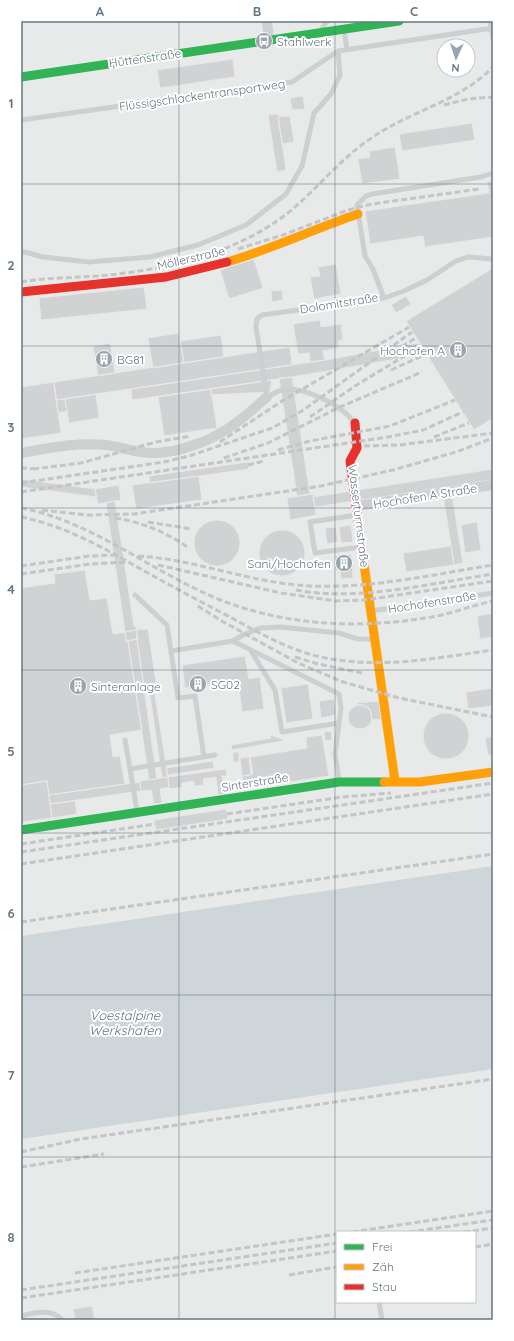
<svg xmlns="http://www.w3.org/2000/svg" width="514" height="1341" font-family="Quicksand,sans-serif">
<rect width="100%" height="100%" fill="#f9f9f9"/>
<path fill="#e8e9e9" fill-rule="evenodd" d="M21 21H493V1320H21ZM444 46H468V70H444ZM337 1232H475V1302H337Z"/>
<path fill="#ced6d9" d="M493 866V1069L21 1139V936Z"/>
<path fill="#d0d2d3" stroke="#e8e8e8" d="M233 59 235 77 160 88 157 70Z
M303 96 305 109 292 110 290 98Z
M278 114 286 170 277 172 268 115Z
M290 116 294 142 282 144 278 117Z
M472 123 475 140 402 151 399 134Z
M395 147 400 179 362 184 358 159 370 157 369 151Z
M487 181H493V237L425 247 423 236 370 244 365 211 489 193Z
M254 259 263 288 229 299 220 270Z
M336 264 341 294 314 299 310 277 320 276 318 267Z
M493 268V418L474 430 406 321Z
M144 287 147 309 41 320 39 298Z
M282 290 283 300 272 302 271 291Z
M406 296 411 304 396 313 391 305Z
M320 320 321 327 341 324 343 340 338 341 339 348 323 351 325 360 310 362 309 353 298 354 293 324Z
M179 333 184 363 153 368 148 338Z
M221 335 224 357 184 363 180 341Z
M110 343 115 373 98 376 93 346Z
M419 343 426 354 292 377 132 400 131 389 325 360Z
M290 347 292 365 56 400 54 382Z
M292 377 310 494 297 496 279 378Z
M272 380 270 392 211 395V389Z
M54 382 61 433 21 439V387Z
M211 389 217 428 164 436 158 397Z
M96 394 99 418 69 423 65 399Z
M65 399 67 411 58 413 56 400Z
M248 462 249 469 150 483 149 476Z
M493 469V480L315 507 313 497Z
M199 476 202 500 136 509 132 485Z
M21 479 95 489 96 497 21 487Z
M119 485 121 500 98 504 95 489Z
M451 487 463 563 454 565 442 488Z
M313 494 316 515 290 520 287 498Z
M115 501 134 626H136V630L125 632 106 503Z
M194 543a23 23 0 1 1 46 0a23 23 0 1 1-46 0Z
M477 522 481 550 465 553 461 525Z
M351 525 353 542 341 543 339 527Z
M336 527 338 542 327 544 325 528Z
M259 553a23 23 0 1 1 46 0a23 23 0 1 1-46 0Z
M451 546 454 565 406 572 403 553Z
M351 554 353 578 341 579 340 570H336L335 556Z
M85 570 90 600 107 598 113 634 125 632 126 641H128L142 730 110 735 113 757 120 756 125 784 49 795 47 781 21 785V588L55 583 54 574Z
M493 613V637L480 639 477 616Z
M148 629 157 688 144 690 136 630Z
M136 630 138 639 126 641 125 632Z
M137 639 157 779 149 780 128 641Z
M245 656 249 679 260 677 264 709 242 712 238 680 185 688 182 665Z
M308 684 313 719 286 723 281 688Z
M154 688 168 777 162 778 149 689Z
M493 688V706L468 709 466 692Z
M334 699 336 715 321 718 319 701Z
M379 701 381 719 372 720 370 709 363 705H357V703Z
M348 717a12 12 0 1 1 24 0a12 12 0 1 1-24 0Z
M423 736a23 23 0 1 1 46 0a23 23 0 1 1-46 0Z
M331 731 332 740 325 741 324 732Z
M270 735 282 739 283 741 232 750 231 745 271 738Z
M322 735 329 776 245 789 242 776 253 774 250 757 307 748 306 737Z
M493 736V755H488L485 738Z
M233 752H239V762H233Z
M249 757 251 775 242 776 240 758Z
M213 761 214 768 167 775 166 768Z
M226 769 227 776H222L225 794 218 795 216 777 203 779 204 785 194 786V781L182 783V787L169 789 168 777Z
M168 777 169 787 160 789 162 803 154 804 151 790 141 791 140 781Z
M47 781 52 818 22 822 21 785Z
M140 782 141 791 50 804 49 795Z
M75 801 77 814 52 818 50 804Z
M226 809 228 819 156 830 154 820Z
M21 1268 24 1284 21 1285Z
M92 1306 95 1320H75L73 1309Z"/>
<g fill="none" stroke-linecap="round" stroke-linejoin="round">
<path stroke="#cecfd0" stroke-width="5" d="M490 21 493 39
M344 29 347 50
M321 30 327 21
M21 120 292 82 338 51 493 28
M21 251 43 257 89 262 150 257 198 245 246 225 286 194 302 166 314 113 331 94 340 75 338 51
M384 298 373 269 365 256 357 205 366 196 372 194 481 177 493 173
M354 423C344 406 302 385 282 390 277 391 272 395 267 397L256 327 257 319 262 315 384 298 404 291 427 280 456 261 468 257 493 259
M357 515 310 522 315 553 361 547
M135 595 167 625 178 698 195 696 204 757
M371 611 493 593
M233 641 243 635 260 628 281 627 339 633 358 639H373
M171 651 233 641 339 694 341 708 335 754 339 780
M251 651 275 690 282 732 339 723
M125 740 130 769
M137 811 130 769 215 755
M379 1302 382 1320
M21 1316C34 1313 52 1308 62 1320"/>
<path stroke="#cecfd0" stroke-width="10" d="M267 21 269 40
M21 453C49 448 78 442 106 445 123 447 138 454 155 453 178 452 205 443 224 431 240 422 254 408 267 397
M357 506 493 485"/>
<path stroke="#30b455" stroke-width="9" d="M21 77 399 21
M21 830 339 782H384"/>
<path stroke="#ff9f0a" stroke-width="9" d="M227 262C272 249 314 229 358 214
M363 557 395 781
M384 782H420L493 772"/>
<path stroke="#e5322d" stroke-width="9" d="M21 292 166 277 227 262
M355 423 357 448 350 461 363 557"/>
<path stroke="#c3c5c6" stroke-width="3" stroke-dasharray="6 3" stroke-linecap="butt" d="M444 105 468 99 493 97
M238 249 283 235 348 210 372 204 479 189
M21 282C50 277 79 278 109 275 167 269 229 254 277 221 312 197 337 160 373 137 411 111 460 101 493 67
M394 351 416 338
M391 370 426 354
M310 417 355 386 421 346
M434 437 469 423
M220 442 282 401 409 327
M364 446 400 445 493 433
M278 450 310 441 390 426 455 400
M224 458 268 443 340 407 422 372
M248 465 264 461
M21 468 39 469
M33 469 81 463 156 442 191 436
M21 483 164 462 189 456 272 428 302 411 412 332
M21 492 388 437 423 430 463 412
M21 508C85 520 138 561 196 589 270 626 356 631 437 616 456 612 474 605 493 601
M42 510 87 515 134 514 321 486 393 470 456 452 493 438
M21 517C67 526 107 550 148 573 175 588 203 603 230 617 261 634 291 651 325 658 384 669 435 658 493 650
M115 518C142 522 166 532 189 548
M148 522 191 529
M138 556C192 559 243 580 297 585 362 591 429 575 493 565
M158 565 281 593 336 601 364 600 493 581
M21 566 89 556 116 555
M21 574 90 564 128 562
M296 590C358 602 431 583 493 574
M198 606 220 620 298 663 343 682 399 698 493 717
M295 657 318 664 362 673
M227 814 342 797 391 793
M21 844 155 824
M21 852 493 783
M21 864 493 794
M21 922 493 854
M21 1152 81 1139 493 1079
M21 1167 104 1154
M352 1232 493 1211
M409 1232 493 1220
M464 1232 493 1228
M475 1247 493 1244
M75 1273 337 1234
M289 1275 337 1267
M21 1290 337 1243
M21 1298 337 1251"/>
</g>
<path fill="none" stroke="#657683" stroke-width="1" stroke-opacity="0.55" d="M179 21V1320M335 21V1320M21 184H493M21 346H493M21 508H493M21 670H493M21 833H493M21 995H493M21 1157H493"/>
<defs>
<g id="bus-disc" transform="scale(0.9)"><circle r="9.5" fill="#99a4ac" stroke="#fff"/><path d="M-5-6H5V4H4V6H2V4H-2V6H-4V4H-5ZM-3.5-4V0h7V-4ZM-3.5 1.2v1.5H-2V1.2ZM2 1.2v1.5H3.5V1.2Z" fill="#fff"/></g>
<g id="building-disc" transform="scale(0.9)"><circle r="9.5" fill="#99a4ac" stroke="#fff"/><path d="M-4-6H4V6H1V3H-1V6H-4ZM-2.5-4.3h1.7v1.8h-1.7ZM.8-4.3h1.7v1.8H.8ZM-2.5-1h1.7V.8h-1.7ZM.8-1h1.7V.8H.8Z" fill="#fff"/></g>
</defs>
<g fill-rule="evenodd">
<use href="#bus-disc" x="264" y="41"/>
<use href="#building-disc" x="458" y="350"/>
<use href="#building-disc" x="104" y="359"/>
<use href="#building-disc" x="344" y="563"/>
<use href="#building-disc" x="198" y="684"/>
<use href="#building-disc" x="78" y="686"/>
</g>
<g text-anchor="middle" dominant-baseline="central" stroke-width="4" stroke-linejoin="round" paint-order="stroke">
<g font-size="12" fill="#657683" stroke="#fff" text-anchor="start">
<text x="277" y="41">Stahlwerk</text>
<text x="445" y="350" text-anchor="end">Hochofen A</text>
<text x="117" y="359">BG81</text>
<text x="331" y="563" text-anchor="end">Sani/Hochofen</text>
<text x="211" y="684">SG02</text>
<text x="91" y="686">Sinteranlage</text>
</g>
<g font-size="12" fill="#657683" stroke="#fff">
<text transform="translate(145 58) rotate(-8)">Hüttenstraße</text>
<text transform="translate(202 95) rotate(-8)">Flüssigschlackentransportweg</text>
<text transform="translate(191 258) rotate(-13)">Möllerstraße</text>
<text transform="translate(339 303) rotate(-9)">Dolomitstraße</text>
<text transform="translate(425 496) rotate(-9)">Hochofen A Straße</text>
<text transform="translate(359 516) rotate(83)">Wasserturmstraße</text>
<text transform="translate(432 602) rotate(-9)">Hochofenstraße</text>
<text transform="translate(255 782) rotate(-9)">Sinterstraße</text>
</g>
<g font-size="13" font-style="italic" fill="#60757c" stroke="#fff">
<text x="125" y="1015">Voestalpine<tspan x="125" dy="15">Werkshafen</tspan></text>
</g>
</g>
<rect width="514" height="1341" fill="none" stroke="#ffffff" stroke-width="44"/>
<rect x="336" y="1231" width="140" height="72" fill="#ffffff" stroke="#c1c8cd"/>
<rect x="344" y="1244" width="20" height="6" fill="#30b455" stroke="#c1c8cd"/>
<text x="372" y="1251" font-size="12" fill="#657683">Frei</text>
<rect x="344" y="1264" width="20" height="6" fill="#ff9f0a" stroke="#c1c8cd"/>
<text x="372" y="1271" font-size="12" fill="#657683">Zäh</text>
<rect x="344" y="1284" width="20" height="6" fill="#e5322d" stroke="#c1c8cd"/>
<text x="372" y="1291" font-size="12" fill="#657683">Stau</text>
<g transform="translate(456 58) rotate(183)"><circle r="19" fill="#ffffff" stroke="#c1c8cd"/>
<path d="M0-3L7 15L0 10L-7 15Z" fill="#99a4ac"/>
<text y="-6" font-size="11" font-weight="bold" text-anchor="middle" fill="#657683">N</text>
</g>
<rect x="22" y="22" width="470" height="1297" fill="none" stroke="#657683" stroke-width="1.5"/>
<g font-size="13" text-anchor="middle" font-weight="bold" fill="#657683">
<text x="100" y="16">A</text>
<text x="257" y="16">B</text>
<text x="414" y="16">C</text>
<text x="11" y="108">1</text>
<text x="11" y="270">2</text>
<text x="11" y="432">3</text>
<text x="11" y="594">4</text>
<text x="11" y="756">5</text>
<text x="11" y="918">6</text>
<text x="11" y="1080">7</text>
<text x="11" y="1242">8</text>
</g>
</svg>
